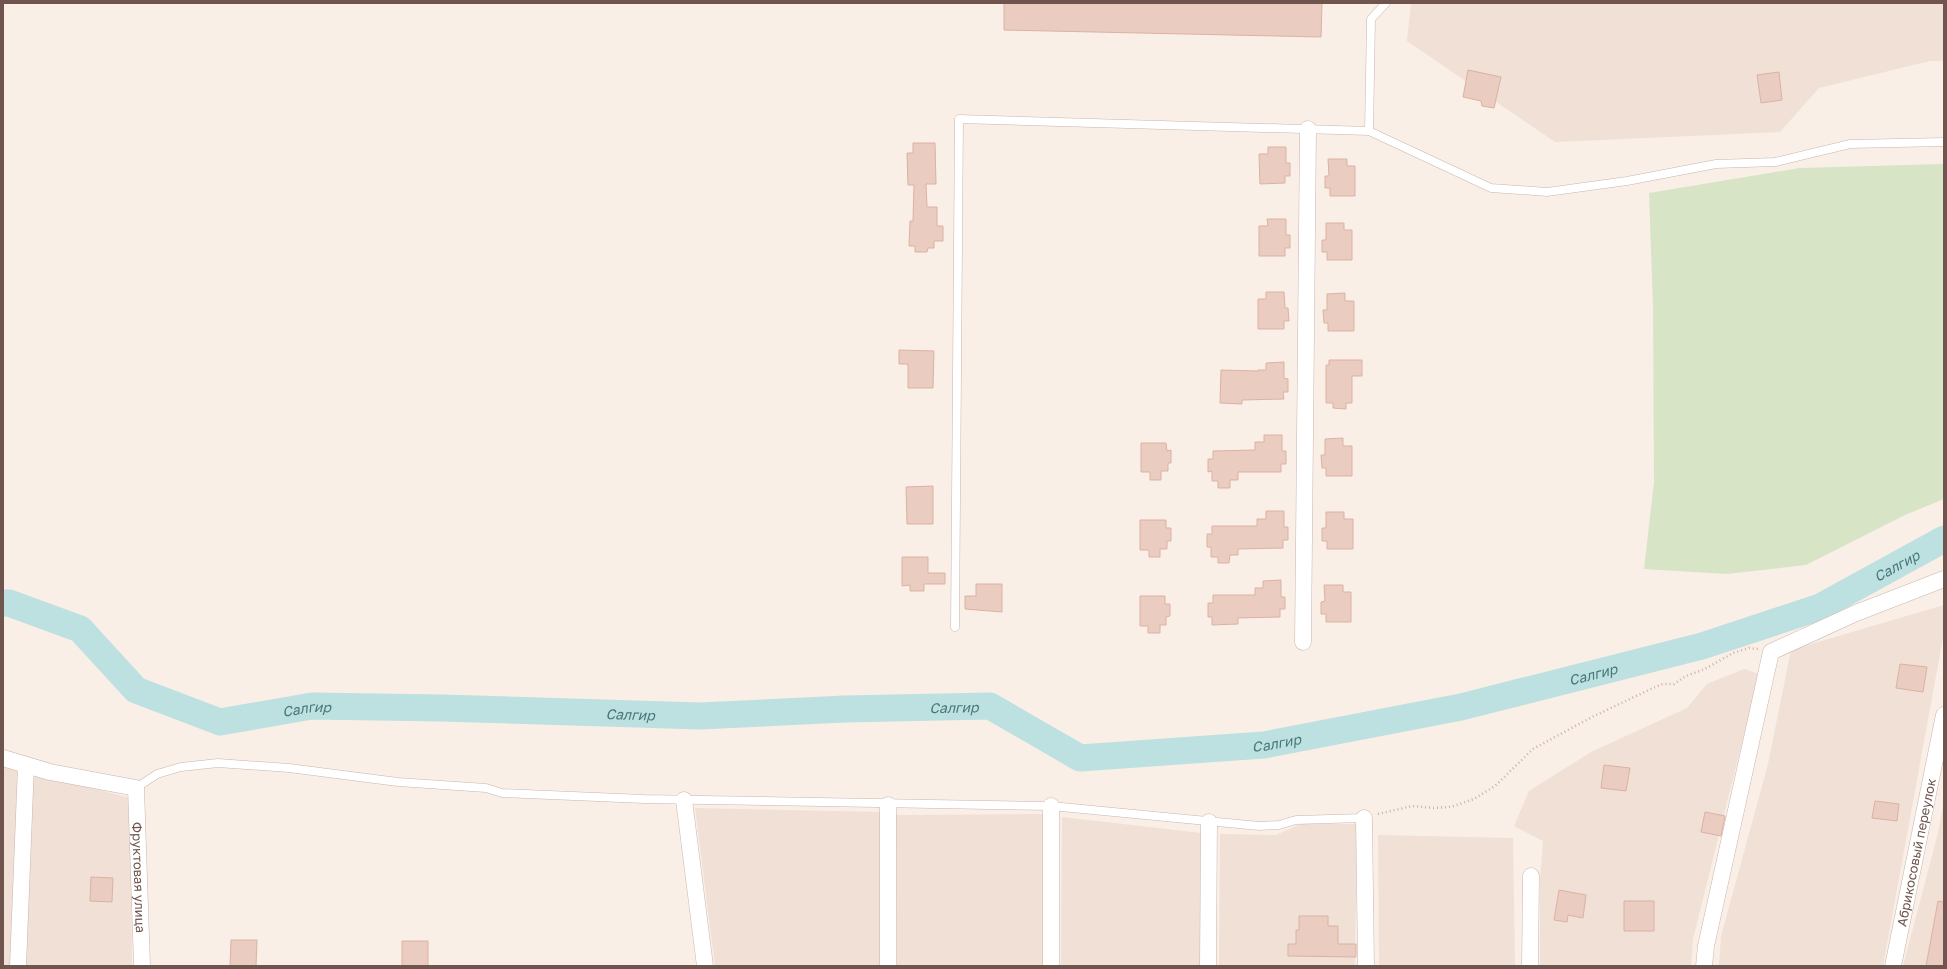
<svg xmlns="http://www.w3.org/2000/svg" width="1947" height="969" font-family="'Golos Text',sans-serif">
<rect width="100%" height="100%" fill="#f9efe6"/>
<path fill="#f0e0d5" d="M1411 3H1944V61H1930L1819 88 1780 132 1555 142 1407 41Z
M1944 605V632L1883 966H1719L1721 936 1768 764 1791 650Z
M1744 669 1759 674 1693 939 1691 966H1540V881L1543 841 1514 826 1529 791 1591 752 1687 708 1707 684Z
M3 765 130 798 132 966H3Z
M1944 800V966H1903L1938 833Z
M695 808 883 812V966H715Z
M1043 814 1044 966H897L896 815Z
M1062 817 1201 833V966H1061Z
M1301 824H1357L1355 966H1219L1220 834 1276 835Z
M1378 835 1513 838 1515 966H1379Z"/>
<path fill="#d7e5c6" d="M1944 164V499L1905 515 1806 565 1727 574 1644 569 1654 482 1653 306 1649 193 1800 168Z"/>
<g fill="none" stroke-linecap="round" stroke-linejoin="round">
<path stroke="#bde0e0" stroke-width="27" id="s1" d="M3 603H9L80 629 136 690 220 722 312 706 442 708 700 716 845 709 990 706 1080 758 1264 745 1461 707 1702 646 1820 607 1944 539"/>
</g>
<path fill="#ebccc1" stroke="#dbb2a3" d="M1004 3H1322L1321 37 1004 30Z
M1468 70 1501 77 1494 108 1482 106 1481 101 1463 97Z
M1779 72 1782 100 1761 103 1757 75Z
M913 143H935L936 184H926L927 207H937V226H943V241H934V248H928L927 252H915V246H909L910 221H913L914 185H908L907 153H913Z
M1268 147H1286V163H1290V176H1285V183L1260 184 1259 154H1268Z
M1328 159H1347V166H1355V196H1330V188H1325V176H1329Z
M1267 219H1286V235H1290V248H1285V256H1259V226H1268Z
M1326 223H1344V230H1352V260H1327V252H1322V240H1326Z
M1266 292H1284L1285 308H1288L1289 321H1284V329H1258V299H1266Z
M1345 293V301H1354V331H1328V323H1324L1323 310H1327V294Z
M899 350 934 351 933 388H908V364H899Z
M1329 360H1362V376H1352V403H1346V409L1333 408V403H1326V365H1329Z
M1284 362V378L1288 379V392H1283L1284 399 1242 400V404L1220 403 1221 370 1258 371V370H1266V363Z
M1264 435H1282V451H1286V464H1281V472H1238V480H1230V488H1218V481H1212V471L1208 472V459H1213V451L1255 450V442H1264Z
M1343 438V446H1352V476H1326V468H1322L1321 455H1325V439Z
M1141 443H1166L1167 451 1171 450V463H1168V471H1161V480H1150V472H1141Z
M933 486V524H907L906 487Z
M1266 511H1284V527H1288V540H1283V548L1238 549V555H1230L1229 563H1218V557H1211V547H1207V534H1212V526H1257V519H1266Z
M1326 512H1344V519H1353V549H1327V541H1322V528H1326Z
M1140 520H1166V528H1171V541H1167V549H1160V557H1149V550H1140Z
M902 557H928V573H945V584H924V591H910V585L902 586Z
M1281 580V597H1285V609H1280V617L1238 618V624L1212 625V617H1208V603H1213V595H1255V588H1263V581Z
M976 584H1002V612L965 609V596H976Z
M1324 585H1343V592H1351V622H1326V614H1321V602L1325 601Z
M1140 596H1165V604H1170V616L1166 617V625H1160V633H1148V626H1140Z
M1900 664 1927 667 1923 692 1896 688Z
M1604 765 1630 768 1626 791 1601 788Z
M1875 801 1899 804 1897 821 1872 818Z
M1705 812 1725 816 1721 836 1701 832Z
M91 877 113 878 112 902 90 901Z
M1559 890 1586 895 1583 918 1568 915 1567 922 1554 920Z
M1624 901H1654V931H1624Z
M1938 901 1944 902V966H1926Z
M1299 916H1328V926H1338V944H1356V957L1288 956V944H1296V930H1299Z
M231 940H257L256 966H230Z
M402 941H428V966H402Z"/>
<g fill="none" stroke-linecap="round" stroke-linejoin="round">
<g stroke="#c9b6ad" stroke-width="9">
<path id="lane" d="M1369 131 1491 188 1547 192 1627 181 1716 164 1775 162 1850 144 1944 142
M955 627 959 119 1369 131 1371 19 1386 3
M136 788 157 774 181 767 218 763 289 768 398 782 486 788 502 793 644 799 1051 806 1259 826 1279 825 1296 820 1364 818"/>
</g>
<g stroke="#c9b6ad" stroke-width="17">
<g id="street">
<path d="M1303 642 1308 129"/>
<path id="s2" d="M3 758 50 772 136 788 142 966"/>
<path d="M684 800 705 966"/>
<path d="M888 805V966"/>
<path d="M1364 818 1366 966"/>
<path d="M18 966 26 765"/>
<path d="M1051 966V806"/>
<path d="M1208 966 1209 822"/>
<path d="M1530 966 1531 876"/>
<path d="M1704 966 1706 946 1771 652 1856 613 1944 579"/>
<path id="s3" d="M1893 966 1944 715"/>
</g>
</g>
<path stroke="#d0b0a4" stroke-width="2.5" stroke-dasharray="1 3" stroke-linecap="butt" d="M1378 814 1412 806 1433 808 1451 807 1474 799 1495 786 1533 749 1592 717 1653 688 1663 684H1674L1686 676 1705 669 1733 653 1749 648 1758 649"/>
<use href="#lane" stroke="#fff" stroke-width="8"/>
<use href="#street" stroke="#fff" stroke-width="16"/>
</g>
<g text-anchor="middle" dominant-baseline="central" stroke-width="3" stroke-linejoin="round" paint-order="stroke">
<g font-size="13" fill="#6f554e" stroke="#fcf4eb">
<text stroke="none"><textPath href="#s3" startOffset="116">Абрикосовый переулок</textPath></text>
<text stroke="none"><textPath href="#s2" startOffset="226">Фруктовая улица</textPath></text>
</g>
<g font-size="14" font-style="italic" fill="#477779" stroke="#fcf4eb">
<text stroke="none"><textPath href="#s1" startOffset="1975">Салгир</textPath></text>
<text stroke="none"><textPath href="#s1" startOffset="1651">Салгир</textPath></text>
<text stroke="none"><textPath href="#s1" startOffset="990">Салгир</textPath></text>
<text stroke="none"><textPath href="#s1" startOffset="342">Салгир</textPath></text>
<text stroke="none"><textPath href="#s1" startOffset="666">Салгир</textPath></text>
<text stroke="none"><textPath href="#s1" startOffset="1327">Салгир</textPath></text>
</g>
</g>
<rect width="1947" height="969" fill="none" stroke="#6f554e" stroke-width="8"/>
</svg>
